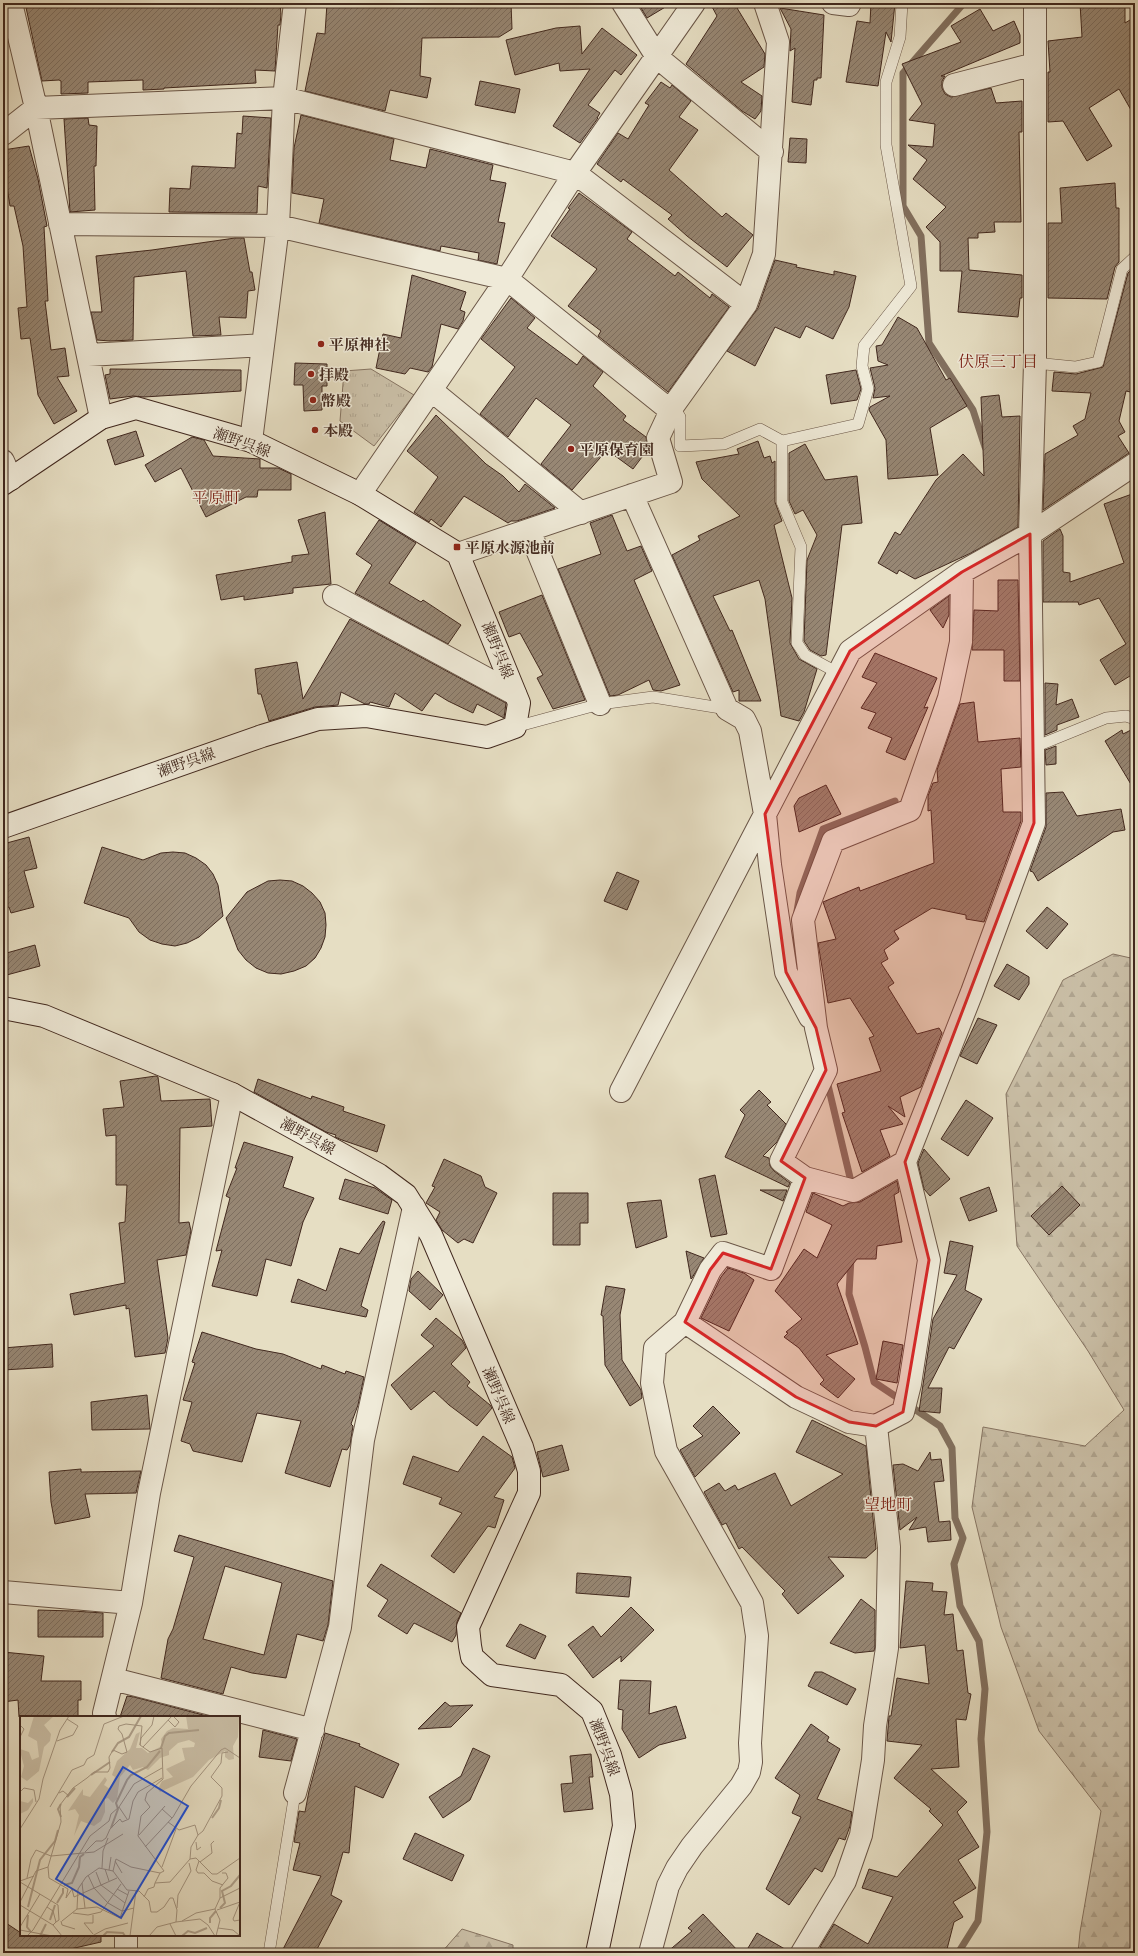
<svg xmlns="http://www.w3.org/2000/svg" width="1138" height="1956" font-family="'EB Garamond','Noto Serif JP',serif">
<defs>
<pattern id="forest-firs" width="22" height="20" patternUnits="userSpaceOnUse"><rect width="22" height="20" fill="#cabfa7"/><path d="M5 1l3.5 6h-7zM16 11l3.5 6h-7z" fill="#afa48f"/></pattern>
<pattern id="park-tufts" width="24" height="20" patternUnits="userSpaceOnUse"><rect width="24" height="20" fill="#cabfa7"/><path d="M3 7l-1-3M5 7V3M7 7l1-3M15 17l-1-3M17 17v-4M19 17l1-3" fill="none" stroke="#afa48f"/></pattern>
<pattern id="building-hatch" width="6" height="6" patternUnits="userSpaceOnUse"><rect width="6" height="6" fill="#978774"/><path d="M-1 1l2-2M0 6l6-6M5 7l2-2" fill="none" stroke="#7d6e5f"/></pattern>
</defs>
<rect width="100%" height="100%" fill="#e6dec3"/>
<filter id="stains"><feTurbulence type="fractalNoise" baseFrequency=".005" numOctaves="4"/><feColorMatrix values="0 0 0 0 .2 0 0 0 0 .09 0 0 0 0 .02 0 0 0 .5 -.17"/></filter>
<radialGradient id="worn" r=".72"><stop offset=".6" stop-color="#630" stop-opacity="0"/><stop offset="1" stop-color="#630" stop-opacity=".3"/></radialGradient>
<path fill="url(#forest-firs)" stroke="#867462" d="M1113 954 1135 959V1569H1132L1135 1593V1953H1078L1080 1932 1101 1811 1039 1731 1001 1627 972 1507 983 1427 1085 1446 1124 1410 1088 1351 1017 1246 1006 1094 1063 980Z
M462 1929 513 1945V1953H441Z"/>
<path fill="url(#park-tufts)" stroke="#867462" d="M371 369 414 395 374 446 340 421 344 371Z"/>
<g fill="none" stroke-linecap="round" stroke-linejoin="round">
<path stroke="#82705f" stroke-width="7" d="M964 3 903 73V206L921 236 929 343 973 410 985 447
M797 911 800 893 823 829 895 801
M827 1081 858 1211
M851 1258 849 1294 865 1347 874 1382 940 1426 952 1448 955 1518 963 1538 954 1564 960 1606 979 1641 985 1689 981 1739 987 1832 978 1921 958 1953"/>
</g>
<path fill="url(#building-hatch)" stroke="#41281e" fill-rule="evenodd" d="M25 3H280L281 14 280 25H278L275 71 255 70 256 83 164 88V89L143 90V80L88 82V93L61 94V81L59 80 42 81Z
M327 3H511L512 29 499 37 422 38 420 76 431 78 427 98 390 90 385 111 305 91 317 33 325 34Z
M638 3H672L647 18Z
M710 3H734L765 54 764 67 741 82 762 96 761 111 755 119 742 111 686 64 717 16Z
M871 3H895L891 42 886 32 878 86 846 82 857 21 870 23Z
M1080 3H1125V23L1135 17V117L1119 89 1089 108 1112 146 1087 161 1063 121 1048 122V72H1050L1048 41 1082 37Z
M780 8 824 15 821 78H817V80H814L811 105 792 102 795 48 790 51 791 29Z
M980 9 993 31 1014 21 1020 35V43L941 76H945L942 81V88L945 94 951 97 991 88 996 103 1022 101V132H1019L1021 222H994L995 232 978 233V238H968L969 270 1022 275V298H1020L1018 317 958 312 962 271H940V242L926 227 946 207 913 179 927 160 908 145 933 147 935 124 909 120 922 104 902 64 961 42 951 26Z
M580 26 582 54 602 28 637 55 621 75 615 70 588 105 600 113 597 118H598L580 143 553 126 590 69 560 71 559 63 515 75 506 40 556 28Z
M480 81 520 89 515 113 475 105Z
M661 82 670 88 672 85 691 101 679 117 698 130 669 170 722 217 726 213 753 235 727 267 687 236 668 219 672 215 623 179 621 182 597 164 618 133 628 139 649 105 645 103Z
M301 115 394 139 390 160 426 168 430 149 493 165 490 180 506 183 498 222 505 223 497 264 478 260 479 253 441 246 440 251 319 223 324 199 292 193 294 148Z
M243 116 271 118 267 188 258 186 257 213 169 212 170 188 190 189 192 166 235 168 237 133 242 134Z
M88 118 89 125 97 126 96 166H94L95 210 70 212 64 119Z
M790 138 807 139 806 163 788 162Z
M29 146 38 179 47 226 44 227 48 301H45L51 350 65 348 69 376 57 377 77 411 54 424 38 395 30 338 21 339 18 308 27 307 23 246 14 206H10L6 181 3 182V150Z
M1115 183 1116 208H1119V262L1115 267 1107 299 1048 298V223H1062L1060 188Z
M579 193 632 232 627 239 675 276 678 272 710 298 712 294 729 307 668 392 598 336 601 331 568 306 597 269 551 236 570 209 568 208Z
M235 238H244L250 272H252L255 290 248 291 246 318 219 317 221 335 193 336 186 271 134 277 133 340 110 341 97 340 91 312H102L96 256 152 250Z
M775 260 797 265 796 267 834 275V271L856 276 849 307 833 339 806 326 800 338 775 327 755 366 727 351 758 308Z
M1135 267V393L1126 391 1119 421 1125 432 1118 436 1129 453 1043 510 1045 454 1078 435 1073 426 1085 419 1091 393 1052 391 1054 372 1076 374 1103 367 1128 273Z
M412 275 466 292 460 310 465 312 463 321 458 329 441 324 432 367 428 372 410 368 405 374 376 368 383 334 401 338Z
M511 298 535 318 527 328 577 365 583 356 603 372 593 386 626 416 623 420 646 437 648 449 633 469 607 450 572 490 541 464 571 425 536 398 508 437 480 414 515 367 481 339Z
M898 317 917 328 946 380 950 378 967 406 930 428 938 475 888 479 886 440 869 410 870 407 890 396 873 398 875 388 870 368 888 365 878 361 876 346 882 345Z
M295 363 327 364V386H322V410L304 411 303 385H294Z
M110 369 241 370V391L144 397 133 396 110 399 105 375 110 374Z
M856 370 861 389 857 400 831 404 826 375Z
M999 395 1002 417 1020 416 1018 527 971 553 915 579 899 570 897 574 878 563 895 532 900 535 936 480 963 454 984 476 981 397Z
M436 415 486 464 503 476 519 492 525 484 555 508 517 521H511L508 523 464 496 441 527 431 519 429 522 414 512 438 477 407 451Z
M136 431 144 456 115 465 107 440Z
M192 437 204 440 213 456 260 459V468H278L291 474V490H258L257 497H246L206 517 181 468 155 482 145 465Z
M758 441 764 458 770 456 772 463 775 461V502L782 521 774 525 792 598 790 643 799 659 817 669 804 712 799 721 781 716 765 599 759 580 713 596 730 631 732 630 761 701H739V690L733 692 672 555 700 540 698 536 740 516 702 479 696 462 739 454 737 449Z
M805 444 825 480 857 476 862 523 842 525 826 655 821 656 810 650 804 641 807 560 817 535 803 510 795 514 789 501V453Z
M1135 493V673L1115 685 1100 660 1126 644 1099 598 1079 605 1078 602H1043V541L1060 529 1063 536V572L1070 573V582L1124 563 1104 504Z
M325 512 331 584 293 588V593L244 600V596L221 600 216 575 292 562V556L309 554 298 520Z
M612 515 627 551 641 546 652 571 634 580 680 685 661 691 653 690 649 680 618 695 610 696 558 569 601 554 590 523Z
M379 520 416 543 389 583 421 602 423 600 461 625 448 644 355 593 372 565 356 554Z
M998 580H1018L1020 681H1004V650H972L974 610 998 611Z
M542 595 585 700 553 709 537 678 543 675 520 633 509 637 499 612Z
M949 596V615L943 628 930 610Z
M350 619 506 703 504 718 477 704 473 713 448 701 435 693 422 711 395 693 389 707 370 702 369 704H365L341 692 338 705 315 707 269 721 261 694H258L255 669 297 662 303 699Z
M875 653 937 678 924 708 928 707 905 760 886 752 892 738 868 728 876 713 861 708 877 683 862 677Z
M1045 683 1058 684 1056 705 1072 699 1079 717 1057 725V730L1045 735Z
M974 702 978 742 1020 738 1021 767 1001 769 1003 812H1021V821L984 922 966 919V915L932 908 894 931 899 939 884 950 888 959 881 963 894 983 888 987 917 1034 939 1028 942 1033 921 1087 900 1097 905 1117 888 1106 903 1124 880 1130 890 1156 862 1172 842 1113 845 1112 837 1084 881 1071 869 1038 874 1036 850 998 828 1003 818 943 836 939 823 902 859 887 860 891 934 863 931 810 928 811V796L933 783 938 782 937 770 960 704Z
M1135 728V791L1105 741 1122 730 1123 734Z
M1056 746V764L1046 765 1045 750Z
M826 785 841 814 799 832 794 806 799 798Z
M1063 792 1077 816 1121 809 1125 830 1113 832 1038 881 1033 872 1030 871 1046 827V793Z
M29 837 37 868 24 871 34 907 11 913 9 907 3 909V844Z
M102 847 143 860 161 853 173 852 185 853 196 858 206 865 213 874 218 885 223 916 199 937 187 943 175 946 162 944 150 940 139 932 129 918 84 903Z
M617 872 639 881 627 910 604 901Z
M280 880 292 881 303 886 312 893 320 902 325 913 326 925 325 937 321 948 315 958 306 966 294 971 281 974 268 973 256 968 246 960 238 950 226 918 247 892 268 881Z
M1047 907 1068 924 1047 949 1026 931Z
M35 945 40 966 3 976V954Z
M1007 964 1029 977V984L1019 1000 994 986Z
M978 1018 997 1025 977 1064 960 1056Z
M156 1076 158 1077 161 1101 210 1099 212 1126 180 1128 179 1223 189 1222 191 1231 186 1255 157 1260 168 1338 165 1353 135 1357 129 1308 126 1309V1305L74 1315 70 1294 125 1283 119 1223 125 1222 127 1185H116V1135L106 1136 103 1109 124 1107 120 1081Z
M258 1079 311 1099 312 1096 344 1107 343 1111 385 1125 377 1152 342 1140 335 1137 336 1135 326 1132 254 1092Z
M759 1090 771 1102 767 1105 786 1124 777 1142 763 1156 769 1158 770 1166 774 1171 790 1183 788 1187 725 1157 745 1115 740 1110Z
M966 1100 993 1118 968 1156 941 1139Z
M244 1142 293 1157 283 1187 314 1198 303 1222 291 1266 266 1259 257 1296 212 1286 222 1250 216 1251 230 1198 226 1196 237 1168H235Z
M924 1149 950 1179 930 1196 924 1189 918 1163Z
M444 1159 481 1176 485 1187 497 1193 473 1243 464 1239 458 1243 442 1230 436 1220 440 1212 426 1203 435 1187 432 1186Z
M715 1175 727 1234 711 1237 699 1179Z
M345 1179 375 1188 392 1200 388 1214 339 1199Z
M897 1181 899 1192 894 1195 902 1242 877 1246 876 1259H857L837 1284 858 1344 826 1355 855 1379 838 1398 820 1384 824 1380 799 1348 784 1337 788 1333 786 1332 802 1319 775 1291 804 1249 817 1258 832 1225 806 1212 813 1193 843 1206 849 1203 860 1202Z
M1062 1186 1080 1205 1049 1235 1031 1216Z
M989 1187 997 1211 969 1221 960 1198Z
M760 1190H787L783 1201Z
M553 1193H588V1223H580V1245H553Z
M661 1200 667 1237 636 1248 627 1203Z
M383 1221 385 1222 361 1306 368 1310 366 1317 291 1302 298 1279 326 1291 340 1248 359 1254Z
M950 1241 973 1246 965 1290 982 1299 954 1349 949 1347 928 1388H942L940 1413 919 1411 933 1319 957 1275 944 1273Z
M686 1251 704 1258 692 1278 691 1279Z
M728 1268 744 1273 754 1280 729 1331 701 1318 721 1277Z
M418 1271 443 1295 430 1310 409 1291 411 1279Z
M606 1286 625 1289 620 1315 622 1360 641 1390 642 1398 630 1406 605 1365 603 1316 601 1315Z
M436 1318 462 1340 466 1348 451 1364 470 1382 467 1386 490 1405 492 1408 477 1426 449 1405 434 1391 411 1410 391 1385 434 1346 421 1335Z
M202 1332 256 1349 283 1354 321 1369 322 1365 345 1374 346 1371 364 1377 358 1405 351 1424 353 1426 350 1445 347 1450 342 1449 330 1487 285 1473 301 1421 257 1413 242 1462 193 1451 190 1444 181 1441 192 1402 183 1400 195 1363 192 1362Z
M883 1341 903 1345 897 1383 876 1379Z
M52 1344 53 1367 3 1370V1348Z
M147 1395 150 1429 92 1430 91 1402Z
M713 1406 740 1433 695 1477 680 1450 703 1436 693 1426Z
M812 1420 866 1446 876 1549 866 1558 828 1557 844 1576 798 1614 782 1594 785 1591 742 1547 739 1549 726 1523 722 1525 704 1492 719 1483 725 1491 735 1485 738 1490 775 1473 791 1506 843 1474 796 1452Z
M483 1436 512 1457 515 1468 494 1497 504 1500 495 1528 488 1526 454 1573 431 1556 462 1513 439 1504 442 1498 403 1484 413 1456 458 1472Z
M562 1445 569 1470 543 1477 537 1452Z
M930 1452 931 1460 941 1459 944 1481 934 1482 939 1522 950 1521 951 1540 928 1542 926 1527 909 1530 917 1517 900 1530 893 1465 903 1464 918 1471Z
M81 1469V1472L141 1471 136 1493 85 1494 90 1517 55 1524 51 1502 49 1472Z
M179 1535 333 1581 328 1625 323 1641 297 1634 286 1678 252 1673 231 1667 223 1694 161 1678 168 1639 173 1629 194 1557 174 1551ZM225 1566 282 1583 264 1655 203 1639Z
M381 1564 461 1613 457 1622 456 1635 452 1642 414 1623 407 1634 378 1616 388 1600 367 1586Z
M577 1573 631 1577 629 1597 576 1593Z
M906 1581 933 1583 932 1591 947 1592 944 1615 953 1614 957 1651 963 1650 968 1693 971 1694 966 1720 956 1719 959 1767 931 1769 967 1802 957 1812 979 1847 958 1860 976 1888 953 1902 963 1917 954 1922 946 1953H832L820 1947 834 1924 868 1944 893 1897 862 1888 869 1869 897 1877 943 1825 929 1811 931 1809 894 1778 922 1745 887 1741 889 1716H891L897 1678 929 1684 925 1645 900 1648Z
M861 1599 875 1610V1647L874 1651 855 1653 830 1643Z
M631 1607 654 1630 621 1662V1656L593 1678 568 1645 593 1626 601 1637Z
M38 1610 73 1611 103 1613V1637H38Z
M520 1624 546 1636 535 1659 506 1646Z
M3 1652 44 1656 41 1681H81V1700H78V1717H19L18 1700 3 1702Z
M815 1672H822L856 1689 847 1705 808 1686Z
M620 1680 651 1681 649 1714 676 1706 686 1738 659 1745 639 1758 622 1729 623 1710 618 1709Z
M127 1696 134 1697 211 1717H120Z
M445 1702 450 1706 473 1705 451 1727 418 1729Z
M811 1724 829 1737 827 1741 840 1749 817 1799 852 1812 850 1826 845 1840 839 1838 822 1872 815 1868 789 1905 766 1889 801 1817 792 1813 800 1795 775 1778Z
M263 1730 297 1739 291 1761 259 1757Z
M325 1733 360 1744 359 1746 399 1764 383 1798 355 1786 349 1853 343 1852 331 1895 342 1901 315 1953H281L321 1876 293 1870 300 1843 294 1842 299 1811 305 1812 309 1791Z
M473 1748 490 1756 470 1800 443 1818 429 1797 461 1776Z
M591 1754 593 1777H589L593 1809 564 1812 561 1784 573 1783 570 1756Z
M415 1833 464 1855 452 1881 403 1859Z
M703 1914 740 1953H666L692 1931 688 1928Z
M3 1921 21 1933V1935H101V1942L66 1950 67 1953H3Z
M757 1933 790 1952V1953H745Z"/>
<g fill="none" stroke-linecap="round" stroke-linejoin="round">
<g stroke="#6a5647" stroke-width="12">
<path id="service" d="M1035 363 1075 367 1098 362 1122 269 1135 257
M673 406 680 417V446L724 444 760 429 782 441 858 424 868 389 862 366 864 346 911 286 886 145V82L900 37 902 3
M782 441V502L801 547 797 643 805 655 838 673
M515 727 600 704 653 697 727 709
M1032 748 1106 718 1126 716 1135 719
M269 1953 295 1793"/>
</g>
<g stroke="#6a5647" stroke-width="24">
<path id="minor" d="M11 3 36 108 101 418
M623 3 657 57 772 152
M833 3 849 5 850 3
M954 85 1035 64
M3 134 36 108 284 98 575 173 746 304
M60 224 278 226 507 279 671 411
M88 355 263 345
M431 390 581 513
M251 441 278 226 284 98 295 3
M3 461 11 479
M360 494 507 279 575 173 694 3
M632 495 727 709 744 719 750 731 765 814 770 865 786 972 810 1017
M529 530 600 704
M458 554 671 482 658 438 673 406 746 304 764 254 778 42 765 3
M334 596 515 694
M621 1091 850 651 962 572 1030 534 1135 464
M905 1162 854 1191 805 1178 781 1161 826 1070 816 1028 803 920 833 841 910 810 949 698 961 642 962 572
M685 1322 796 1397 849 1422 876 1426 903 1412 910 1384 929 1260 905 1162 972 992 1034 823 1030 534 1035 363V3
M3 1592 131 1603
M113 1679 313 1730
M105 1717 104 1713 131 1603 149 1493 232 1094
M295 1793 340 1627 363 1440 414 1207
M126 1935V1953
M650 1953 668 1886 677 1868 692 1846 741 1786 749 1772 751 1762 750 1743 757 1636 752 1603 666 1451 652 1383 655 1348 685 1322 710 1270 723 1253 771 1269 805 1178
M802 1953 845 1881 861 1835 873 1760 875 1726 887 1648 889 1547 876 1426"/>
</g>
<g stroke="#41281e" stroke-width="24">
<path id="secondary" d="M3 484 101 418 136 408 251 441 360 494 458 554 519 703 515 727 487 737 366 716 318 719 262 736 3 827
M3 1008 44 1016 232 1094 379 1175 406 1195 431 1235 522 1447 529 1471V1493L468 1627 470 1646 472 1657 492 1675 561 1685 592 1711 610 1755 621 1794 624 1826 597 1953"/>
</g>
<use href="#service" stroke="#efead8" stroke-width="11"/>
<use href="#minor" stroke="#efead8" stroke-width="22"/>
<use href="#secondary" stroke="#efead8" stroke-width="22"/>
</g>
<path fill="#d62828" fill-opacity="0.2" stroke="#d62828" stroke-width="3" stroke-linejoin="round" d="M1030 534 1034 823 905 1162 929 1260 903 1412 876 1426 849 1422 796 1397 685 1322 710 1270 723 1253 771 1269 805 1178 781 1161 826 1070 816 1028 786 972 765 814 850 651 962 572Z"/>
<g fill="#8f2418" stroke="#efead8" stroke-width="1.5">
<circle cx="321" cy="344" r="4"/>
<circle cx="311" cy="374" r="4"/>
<circle cx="313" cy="400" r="4"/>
<circle cx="315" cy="430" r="4"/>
<circle cx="571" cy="449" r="4"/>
<rect x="453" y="543" width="8" height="8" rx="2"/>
</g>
<g text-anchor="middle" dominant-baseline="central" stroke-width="3" stroke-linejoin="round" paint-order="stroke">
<g font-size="15" font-weight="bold" fill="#41281e" stroke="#efead8" text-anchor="start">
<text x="329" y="344">平原神社</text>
<text x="319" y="374">拝殿</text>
<text x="321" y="400">幣殿</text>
<text x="323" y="430">本殿</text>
<text x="579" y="449">平原保育園</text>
<text x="465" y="547">平原水源池前</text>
</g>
<g font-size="15" fill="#41281e" stroke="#efead8">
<text transform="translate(242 442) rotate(20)">瀬野呉線</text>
<text transform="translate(498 650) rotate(68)">瀬野呉線</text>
<text transform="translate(186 762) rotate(-19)">瀬野呉線</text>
<text transform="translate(308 1136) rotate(29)">瀬野呉線</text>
<text transform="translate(499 1395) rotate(67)">瀬野呉線</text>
<text transform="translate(605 1747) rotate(70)">瀬野呉線</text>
</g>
<g font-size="16" fill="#7a1f14" stroke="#efead8">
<text x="998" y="361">伏原三丁目</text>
<text x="216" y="497">平原町</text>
<text x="888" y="1504">望地町</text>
</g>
</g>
<g transform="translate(20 1716)">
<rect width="220" height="220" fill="#e6dec3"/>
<path d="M14 0H34L24 9 31 18 30 25 24 31 19 55 7 65 1 61 4 50 0 35V33L9 36 12 44 19 41 17 25 8 20ZM166 0H219L218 21 213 30 214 43 209 44 205 41V35L189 44 173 61 140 76 138 73 142 65 153 61 146 53 165 44 162 32 174 31 175 27 169 24 158 27 149 35V39L140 42 128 54 123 51 113 54 110 49 100 61 97 83 93 87 88 82 85 83V96L81 105 74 110 61 105 54 120 59 99 55 93 48 95 63 73V79L70 81 85 61 87 64 84 69 90 73 95 61 92 59 97 45 110 33 116 18 120 16 116 32H122L128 37 142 30 141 23 147 15 153 12 168 13ZM13 82V86L8 94 0 98V85L8 87Z" fill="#cabfa7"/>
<path fill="none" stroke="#aea08b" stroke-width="2" d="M141 32 145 20 149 17 179 14M92 36 98 27 109 21 121 0M71 59 90 46M47 81 55 72M41 101 38 93 41 88M192 102 199 92 201 84M91 112 98 93 96 87 107 64 111 59 127 51 140 35M44 169 52 167 59 151 60 141 64 138M37 187 43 177V172M8 191 20 144 35 125 38 114M200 192 205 187 202 175 211 170 220 159M8 199 7 211 11 216M30 204 35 189M190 207V202L196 195M20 220 26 208M83 220 87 216 103 217 105 220M162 220 168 215 175 217 187 212"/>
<path fill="none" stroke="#a49581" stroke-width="1" d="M148 4 155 11 159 6 153 0M0 9 4 13 0 21M37 25 53 19 58 10 47 3M123 31 152 0M0 76 4 72 14 74 16 86M39 77 43 75 49 80M30 91 52 54 64 49 67 43 74 39 84 8 104 0M99 91 107 103M142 93 152 102M148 106 159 114 175 109 178 119 171 131 170 143M0 113 19 83 23 63 40 14 49 0M119 119 145 90M178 119 183 115 202 80V72L191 61 201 47 202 37 208 36M176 126 177 134 181 131M125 131 153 101 171 70 201 34 205 32 220 42M65 136 76 125H82L86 122 90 113 100 103 102 106 109 103 113 85 118 76 142 62M95 145 102 157M179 145 176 154 178 157H184L192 165 203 169M180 146 192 137 191 128 194 125M142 151 156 113M82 152 83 135 88 122M85 153 89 165M89 154 91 141M76 156 81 169 105 187M140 157 135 167 150 166 170 143 176 142 192 158H197L220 142M68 159 74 172 88 187 102 195 114 192M7 162 11 143 16 134 31 140 74 136 103 118M97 162 54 181 52 173 46 182 48 173 29 162 28 151 41 106 40 89 53 72 67 62 74 56H88L90 52 89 41 93 34 102 38 107 36 102 18 98 13 99 10 106 8 122 10 120 29M0 165 14 160M0 166 38 189 39 204 36 206M62 167 65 192M97 173 108 179M124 181 128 173 134 171 135 167M200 182 220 172M0 186 16 155 28 151M220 186 213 203 214 205 220 204M0 189 33 209 42 220M27 191 33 195 36 206 33 209M157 192 158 179 171 155 169 147M57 193 58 173 66 161 79 152 93 155M195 193 200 182V172L208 162 206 157H202M197 194 220 186M53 197 68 199 81 196 101 168M73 199V207H64L73 218M41 205 42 209 55 213M42 205 57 193 77 191 100 202 109 175M162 205 176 197 195 193 200 204 196 220M156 206 180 203 188 209 195 220M150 208 156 220M0 211 20 178M198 212 213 214 220 220M0 214 32 220M7 220 13 214 70 120 89 105 91 98 99 91 114 68 142 52M72 220 85 213 108 207M110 220 116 175M129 220 137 211 156 206 157 194 153 182H150L144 191 137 196H131L129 185 119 175 107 174 93 155 96 143 111 151 140 157 144 155 118 120 121 100 130 91 125 84 127 77 143 63 142 32 130 36 120 29 121 22 132 9 134 0"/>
<path fill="#1d4ed8" fill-opacity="0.15" stroke="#1d4ed8" stroke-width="2" d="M103 51 168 90 101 202 36 163Z"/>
<rect width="220" height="220" fill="none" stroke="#41281e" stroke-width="2"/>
</g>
<rect width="1138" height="1956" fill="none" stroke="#e6dec3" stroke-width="16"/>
<rect x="4" y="4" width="1130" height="1948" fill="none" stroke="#41281e" stroke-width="2"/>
<rect x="8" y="8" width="1122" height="1940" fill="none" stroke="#41281e"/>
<rect width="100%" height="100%" filter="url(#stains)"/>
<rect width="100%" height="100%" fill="url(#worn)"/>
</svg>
